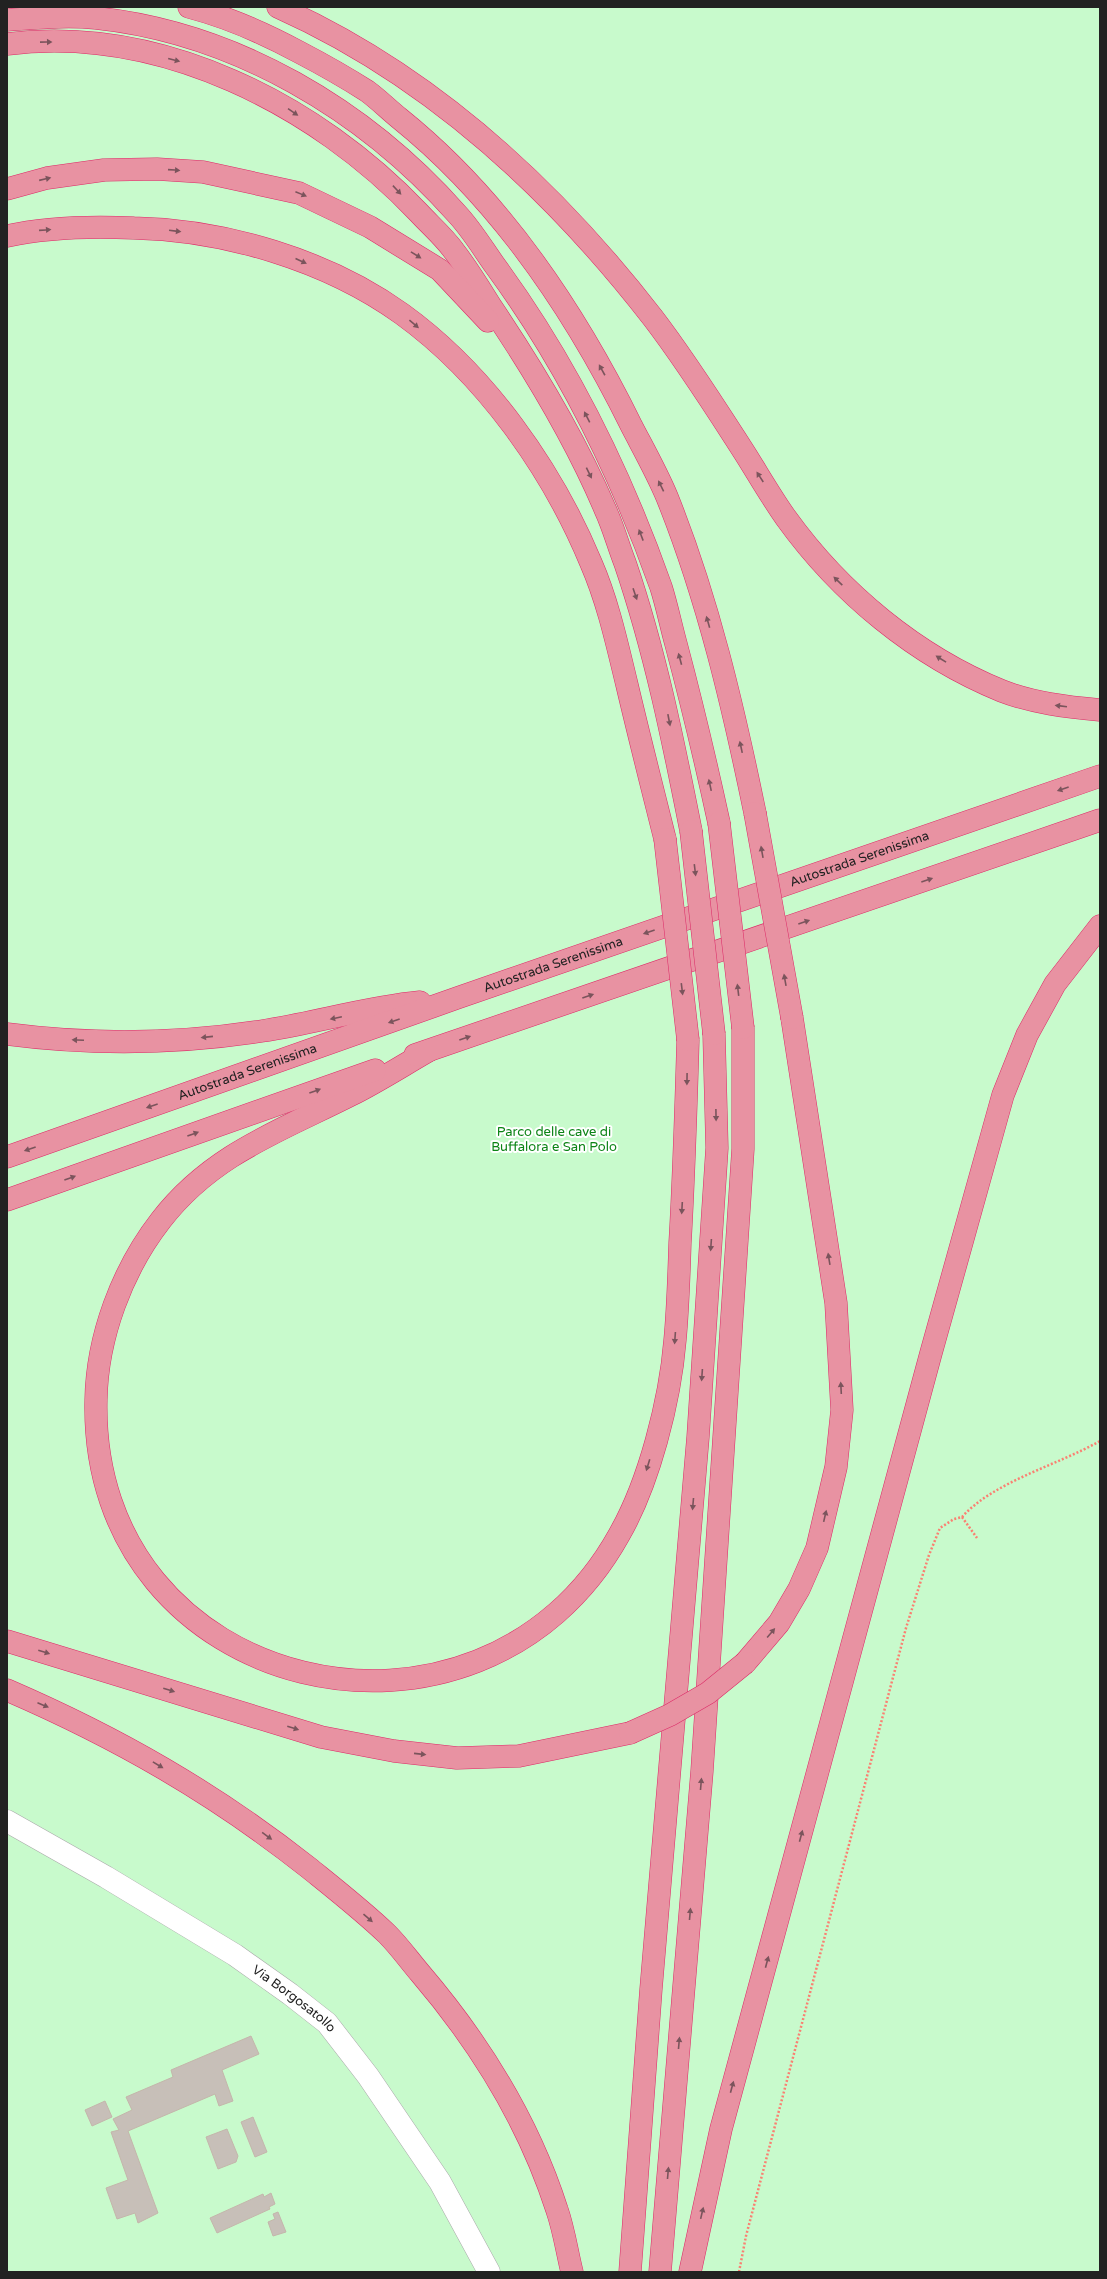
<svg xmlns="http://www.w3.org/2000/svg" width="1107" height="2279" font-family="'Varela Round',sans-serif">
<rect width="100%" height="100%" fill="#f2efe9"/>
<path fill="#c8facc" d="M7 7H1100V2272H7Z"/>
<path fill="#c7bfb8" stroke="#c4b6ab" d="M251 2036 259 2054 222 2070 233 2101 219 2106 215 2094 128 2131 158 2213 138 2223 135 2213 117 2219 106 2188 128 2180 111 2132 119 2130 113 2119 132 2110 126 2097 173 2077 171 2070Z
M105 2101 112 2117 92 2126 85 2110Z
M253 2117 267 2152 255 2157 241 2122Z
M227 2129 238 2156 236 2162 218 2169 206 2137Z
M271 2193 275 2204 269 2207 270 2209 217 2233 210 2218 263 2194 264 2197Z
M278 2212 286 2232 273 2236 268 2222 275 2219 273 2214Z"/>
<g fill="none" stroke-linecap="round" stroke-linejoin="round">
<g stroke="#a9a9a9" stroke-width="23">
<g id="minor">
<path id="s1" d="M7 1821 106 1877 235 1955 290 1994 327 2023 368 2076 440 2182 489 2272"/>
</g>
</g>
<g stroke="#dc2a67" stroke-width="23">
<g id="motorway">
<path d="M189 7C227 17 264 33 299 52 322 64 345 77 367 91 378 99 388 109 399 118 501 200 575 311 632 427 644 450 657 473 667 497 708 599 733 706 755 813"/>
<path d="M278 7C428 74 553 189 653 318 686 361 715 407 744 452 758 474 771 497 786 518 840 593 916 656 1002 691 1033 703 1067 707 1100 710"/>
<path d="M7 20C37 18 66 15 96 18 236 33 365 110 457 214 472 230 483 249 496 267 567 364 621 474 661 587 667 606 671 626 676 644 692 704 706 763 719 823"/>
<path d="M7 44C160 25 316 104 419 213 430 225 444 237 454 251 468 269 480 289 492 308 535 372 575 438 605 509 613 526 618 545 625 563 655 651 673 740 691 831"/>
<path d="M7 189 47 178 104 170 157 169 203 172 299 193 370 227 440 270 488 321"/>
<path d="M7 236C48 227 92 226 134 228 225 230 327 260 402 314 485 374 552 469 591 563 608 602 617 644 627 685 639 736 652 787 665 839"/>
<path d="M7 1034C91 1045 178 1044 262 1031 315 1023 367 1007 420 1002"/>
<path d="M428 1051C402 1066 377 1082 351 1095 280 1131 212 1154 161 1220 122 1270 97 1337 96 1400 89 1696 480 1785 619 1535 649 1483 670 1401 675 1340 678 1308 679 1275 680 1243 684 1175 686 1108 688 1040"/>
<path d="M415 1055 1100 820"/>
<path id="s2" d="M7 1157 457 998 1100 776"/>
<path d="M7 1200 375 1070"/>
<path d="M7 1641 321 1737 394 1751 457 1758 519 1756 630 1733"/>
<path d="M745 1663 779 1623 799 1589 817 1548 836 1467 842 1410 836 1303 792 1018"/>
<path d="M7 1690C118 1738 214 1793 309 1868 335 1889 363 1911 387 1934 399 1946 409 1960 420 1973 479 2042 529 2123 557 2210 564 2230 567 2252 572 2272"/>
<path d="M630 2272 651 1989 698 1437 717 1148 714 1034"/>
<path d="M660 2272 702 1771 743 1149V1028"/>
<path d="M690 2272 721 2129 931 1353 1003 1095 1027 1035 1055 984 1100 926"/>
</g>
</g>
<path stroke="#fa8072" stroke-width="2.5" stroke-dasharray="2 2" stroke-linecap="butt" d="M962 1517C993 1482 1058 1465 1100 1441
M739 2272 746 2236 906 1628 929 1555 940 1528 954 1519 962 1517 977 1538"/>
<use href="#minor" stroke="#fff" stroke-width="22"/>
<use href="#motorway" stroke="#e892a2" stroke-width="22"/>
<g stroke="#dc2a67" stroke-width="23" stroke-linecap="butt">
<path id="motorway-bridge" d="M755 813 792 1018
M719 823 743 1028
M691 831 714 1034
M665 839 688 1040
M630 1733 670 1715 708 1693 745 1663"/>
</g>
<use href="#motorway-bridge" stroke="#e892a2" stroke-width="22"/>
</g>
<defs><path id="oneway-solid" d="M-6-.8H1V-3.2L6.5 0L1 3.2V.8H-6Z"/></defs>
<g fill="#7b545c">
<use href="#oneway-solid" transform="translate(46 42) rotate(-1)"/>
<use href="#oneway-solid" transform="translate(174 60) rotate(14)"/>
<use href="#oneway-solid" transform="translate(293 112) rotate(34)"/>
<use href="#oneway-solid" transform="translate(174 170) rotate(4)"/>
<use href="#oneway-solid" transform="translate(45 179) rotate(-13)"/>
<use href="#oneway-solid" transform="translate(397 190) rotate(47)"/>
<use href="#oneway-solid" transform="translate(301 194) rotate(22)"/>
<use href="#oneway-solid" transform="translate(45 230) rotate(-4)"/>
<use href="#oneway-solid" transform="translate(175 231) rotate(7)"/>
<use href="#oneway-solid" transform="translate(416 255) rotate(32)"/>
<use href="#oneway-solid" transform="translate(301 261) rotate(24)"/>
<use href="#oneway-solid" transform="translate(414 324) rotate(40)"/>
<use href="#oneway-solid" transform="translate(602 370) rotate(-119)"/>
<use href="#oneway-solid" transform="translate(587 417) rotate(-117)"/>
<use href="#oneway-solid" transform="translate(589 473) rotate(64)"/>
<use href="#oneway-solid" transform="translate(760 477) rotate(-123)"/>
<use href="#oneway-solid" transform="translate(661 486) rotate(-116)"/>
<use href="#oneway-solid" transform="translate(641 535) rotate(-111)"/>
<use href="#oneway-solid" transform="translate(838 581) rotate(-136)"/>
<use href="#oneway-solid" transform="translate(635 594) rotate(71)"/>
<use href="#oneway-solid" transform="translate(708 622) rotate(-106)"/>
<use href="#oneway-solid" transform="translate(680 659) rotate(-105)"/>
<use href="#oneway-solid" transform="translate(941 659) rotate(-148)"/>
<use href="#oneway-solid" transform="translate(1061 706) rotate(-173)"/>
<use href="#oneway-solid" transform="translate(669 720) rotate(79)"/>
<use href="#oneway-solid" transform="translate(741 747) rotate(-102)"/>
<use href="#oneway-solid" transform="translate(710 785) rotate(-102)"/>
<use href="#oneway-solid" transform="translate(1063 789) rotate(161)"/>
<use href="#oneway-solid" transform="translate(762 852) rotate(-100)"/>
<use href="#oneway-solid" transform="translate(695 870) rotate(83)"/>
<use href="#oneway-solid" transform="translate(927 880) rotate(-19)"/>
<use href="#oneway-solid" transform="translate(804 922) rotate(-19)"/>
<use href="#oneway-solid" transform="translate(649 932) rotate(161)"/>
<use href="#oneway-solid" transform="translate(785 980) rotate(-100)"/>
<use href="#oneway-solid" transform="translate(682 989) rotate(83)"/>
<use href="#oneway-solid" transform="translate(738 990) rotate(-97)"/>
<use href="#oneway-solid" transform="translate(588 996) rotate(-19)"/>
<use href="#oneway-solid" transform="translate(336 1018) rotate(168)"/>
<use href="#oneway-solid" transform="translate(394 1021) rotate(161)"/>
<use href="#oneway-solid" transform="translate(207 1037) rotate(174)"/>
<use href="#oneway-solid" transform="translate(465 1038) rotate(-19)"/>
<use href="#oneway-solid" transform="translate(78 1040) rotate(-178)"/>
<use href="#oneway-solid" transform="translate(687 1079) rotate(91)"/>
<use href="#oneway-solid" transform="translate(315 1091) rotate(-20)"/>
<use href="#oneway-solid" transform="translate(152 1106) rotate(161)"/>
<use href="#oneway-solid" transform="translate(716 1115) rotate(89)"/>
<use href="#oneway-solid" transform="translate(193 1134) rotate(-20)"/>
<use href="#oneway-solid" transform="translate(30 1149) rotate(161)"/>
<use href="#oneway-solid" transform="translate(70 1178) rotate(-20)"/>
<use href="#oneway-solid" transform="translate(682 1208) rotate(93)"/>
<use href="#oneway-solid" transform="translate(711 1245) rotate(94)"/>
<use href="#oneway-solid" transform="translate(829 1259) rotate(-99)"/>
<use href="#oneway-solid" transform="translate(675 1338) rotate(94)"/>
<use href="#oneway-solid" transform="translate(702 1375) rotate(94)"/>
<use href="#oneway-solid" transform="translate(841 1388) rotate(-93)"/>
<use href="#oneway-solid" transform="translate(648 1465) rotate(107)"/>
<use href="#oneway-solid" transform="translate(693 1504) rotate(95)"/>
<use href="#oneway-solid" transform="translate(825 1516) rotate(-77)"/>
<use href="#oneway-solid" transform="translate(771 1633) rotate(-50)"/>
<use href="#oneway-solid" transform="translate(44 1652) rotate(17)"/>
<use href="#oneway-solid" transform="translate(169 1690) rotate(17)"/>
<use href="#oneway-solid" transform="translate(43 1705) rotate(23)"/>
<use href="#oneway-solid" transform="translate(293 1728) rotate(17)"/>
<use href="#oneway-solid" transform="translate(420 1754) rotate(6)"/>
<use href="#oneway-solid" transform="translate(158 1765) rotate(31)"/>
<use href="#oneway-solid" transform="translate(701 1784) rotate(-85)"/>
<use href="#oneway-solid" transform="translate(267 1836) rotate(36)"/>
<use href="#oneway-solid" transform="translate(801 1836) rotate(-75)"/>
<use href="#oneway-solid" transform="translate(690 1914) rotate(-85)"/>
<use href="#oneway-solid" transform="translate(368 1918) rotate(41)"/>
<use href="#oneway-solid" transform="translate(767 1962) rotate(-75)"/>
<use href="#oneway-solid" transform="translate(679 2043) rotate(-85)"/>
<use href="#oneway-solid" transform="translate(732 2087) rotate(-75)"/>
<use href="#oneway-solid" transform="translate(668 2173) rotate(-85)"/>
<use href="#oneway-solid" transform="translate(702 2213) rotate(-77)"/>
</g>
<g text-anchor="middle" dominant-baseline="central" stroke-width="4" stroke-linejoin="round" paint-order="stroke">
<g font-size="13" fill="#222" stroke="#fff">
<text stroke="none"><textPath href="#s2" startOffset="903">Autostrada Serenissima</textPath></text>
<text stroke="none"><textPath href="#s2" startOffset="579">Autostrada Serenissima</textPath></text>
<text stroke="none"><textPath href="#s2" startOffset="255">Autostrada Serenissima</textPath></text>
<text stroke="none"><textPath href="#s1" startOffset="338">Via Borgosatollo</textPath></text>
</g>
<g font-size="13" fill="#0c8416" stroke="#fff">
<text x="554" y="1132">Parco delle cave di<tspan x="554" dy="15">Buffalora e San Polo</tspan></text>
</g>
</g>
<rect width="1107" height="2279" fill="none" stroke="#222222" stroke-width="16"/>
</svg>
